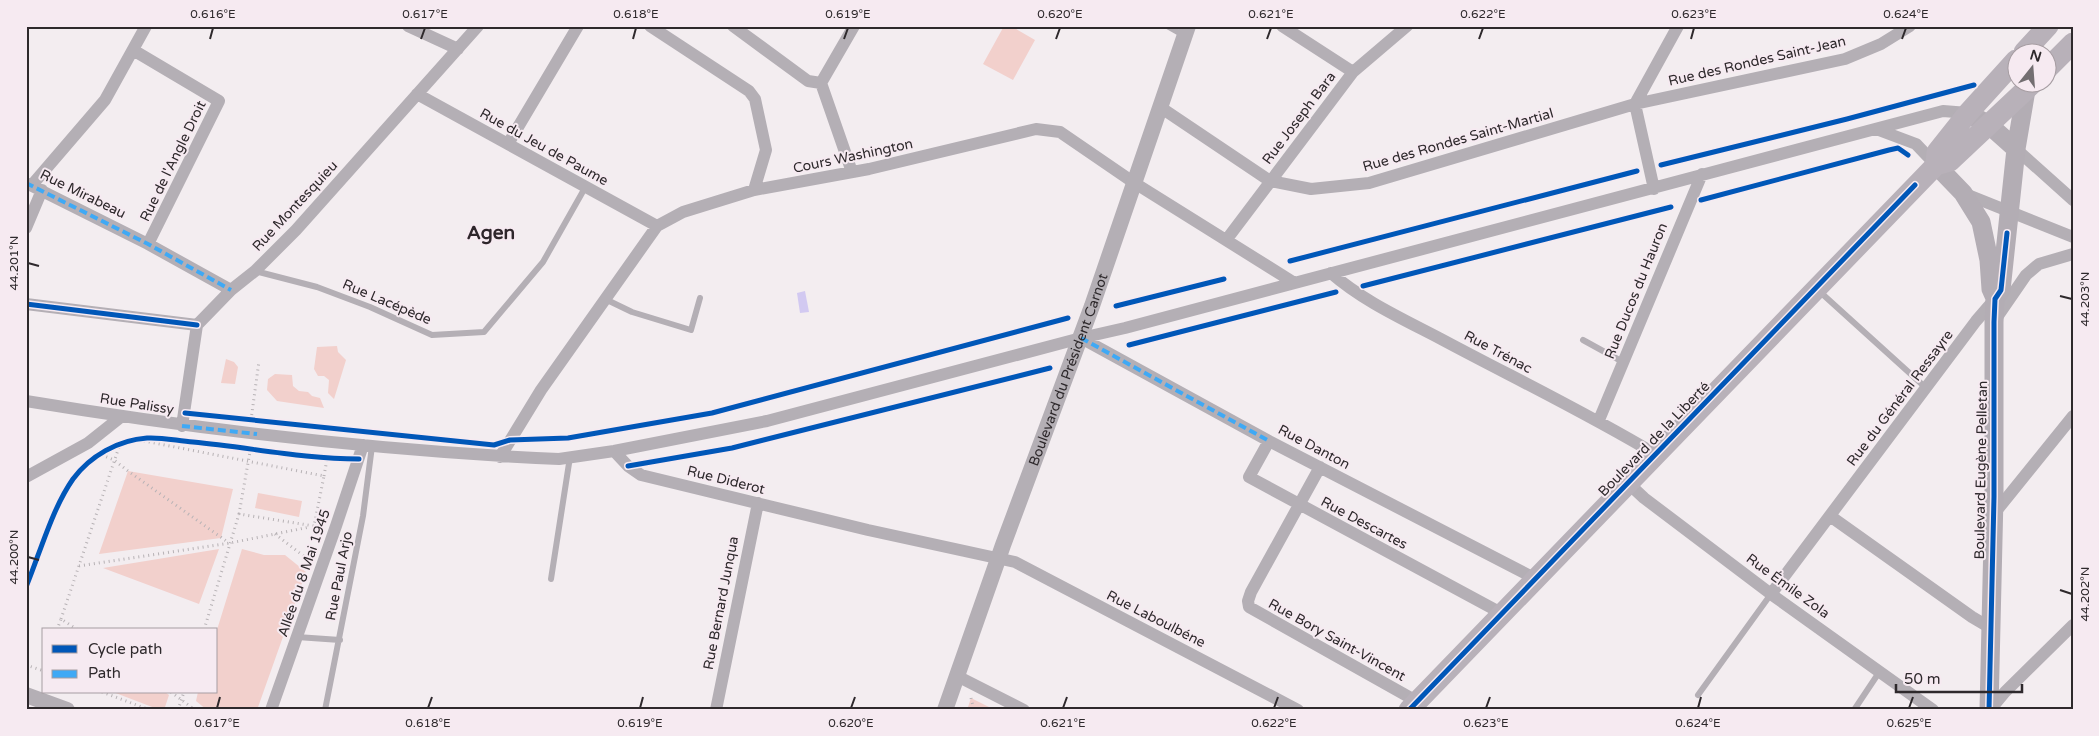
<svg xmlns="http://www.w3.org/2000/svg" width="2099" height="736" font-family="'Varela Round',sans-serif">
<rect width="100%" height="100%" fill="#f3edf0"/>
<path fill="#f2d0cc" d="M1004 26H1011L1035 40 1013 80 983 64Z
M337 346 338 352 346 360 334 399 328 393 329 380 324 376H318L314 369 317 347Z
M226 359 234 362 238 367 235 384 221 383Z
M275 374 292 375 293 386 299 391 308 392 312 396 320 398 324 408 277 401 267 390 268 379Z
M128 471 233 489 221 538 99 554Z
M258 493 302 501 299 517 255 508Z
M219 549 199 604 103 568Z
M242 549 264 555H285L306 572 257 710H207L196 701 198 692H216V633Z
M113 692H165L169 695 164 710H160Z
M971 698 995 710H967Z"/>
<path fill="#d2c9f1" d="M805 291 809 312 800 313 797 293Z"/>
<g fill="none" stroke-linecap="round" stroke-linejoin="round">
<path stroke="#b7b2b5" stroke-width="3" stroke-dasharray="1 4" stroke-linecap="butt" d="M251 420 259 361
M139 440 324 476 314 526 239 514 204 630
M97 453 114 460 128 471 229 543
M324 476 327 459
M239 514 251 446
M275 534 310 561
M79 566 230 543 310 527
M61 619 120 444
M57 630 61 619 78 630
M26 665 44 671
M102 692 150 710
M171 692 195 710
M971 698 974 710
M178 710 184 692"/>
<path stroke="#b4afb5" stroke-width="6" d="M1167 26 1183 35
M255 271 317 287 370 307 432 335 484 332 543 262 586 186
M1819 291 1925 387
M605 299 632 312 691 330 700 298
M1583 340 1623 362
M551 579 570 457
M297 637 340 640
M1698 695 1771 594
M325 710 363 516 372 446
M1854 710 1880 671"/>
<path stroke="#b4afb5" stroke-width="12" d="M408 26 458 49
M650 26 749 91 755 99 766 150 754 190
M733 26 808 81 821 83
M1282 26 1353 72
M133 50 219 101 148 244
M821 83 852 172
M821 83 854 26
M417 94 657 226
M1160 107 1270 181 1311 189 1369 183 1635 104 1845 59 1881 44 1910 26
M1876 129 1916 144 1936 165
M508 144 578 26
M2016 149 2073 200
M26 183 148 244 231 290
M32 185 105 100 146 26
M1654 189 1635 104 1678 26
M1963 193 2073 237
M26 228 42 190
M1227 239 1353 72 1407 26
M1331 273C1363 301 1403 319 1441 339 1512 377 1585 412 1655 454
M26 304 197 325
M1995 320 2026 275 2039 264 2073 254
M1081 338 1269 441 1536 579
M26 401C195 429 365 449 536 458L559 459 614 451 767 421 1081 338 1125 328 1943 111 1968 113
M1599 420 1702 174
M182 426 197 325 231 290 255 271 296 230 478 26
M1269 441 1249 477 1503 614
M614 451 628 466 641 475 868 530 1015 562 1298 710
M500 457 541 390 657 226 683 212 754 190 869 169 1036 129 1060 132 1133 182 1293 282
M1320 467 1251 592 1248 601 1249 607 1418 702
M26 477 88 443 122 416
M1628 483 1644 498 1771 594 1933 710
M1993 515 2073 416
M1830 516 1972 617 1989 627
M1771 594 1976 321 1995 299
M957 676 1024 710
M271 710 336 526 363 445
M716 710 758 503
M1990 710 2005 692 2073 625"/>
<g stroke="#b4afb5" stroke-width="16">
<path d="M26 695 67 710"/>
<path id="s1" d="M945 710 1003 545 1092 306 1188 26"/>
</g>
<path stroke="#b3adb4" stroke-width="19" d="M1976 118 1988 124 2016 149
M1936 165 1963 193 1981 222 1989 260 1991 289 1995 298
M1989 710 1994 497V322L1995 299 2001 290 2016 149 2026 90"/>
<path stroke="#b8b1b9" stroke-width="21" d="M2024 52 2048 26
M2046 70 2073 43
M1936 165 1950 161 2034 82
M1409 710 1936 165 1937 152 1968 113 2016 60"/>
<path stroke="#3fa9f5" stroke-width="4" stroke-dasharray="8 4" stroke-linecap="butt" d="M26 183 148 244 231 290
M1081 338 1269 441
M182 426 257 434"/>
<g stroke="#f6eaf1" stroke-width="8">
<path id="cycleway" d="M1661 165 1847 119 1974 85
M1701 200 1889 150 1898 148 1908 155
M1290 261 1637 171
M1363 286 1671 207
M26 304 197 325
M1116 306 1224 279
M1129 345 1336 292
M185 413 494 445 510 440 568 438 712 413 1068 318
M628 466 732 448 1050 368
M26 587C40 553 52 509 73 479 90 456 118 440 147 438 162 437 178 441 193 442 248 447 303 459 359 459
M1409 710 1915 185
M1989 710 1994 497V322L1995 299 2001 290 2007 233"/>
</g>
<use href="#cycleway" stroke="#0057b8" stroke-width="5"/>
</g>
<path fill="none" stroke="#2e292c" stroke-width="2" d="M210 39 213 28M421 39 425 28M633 39 636 28M844 39 848 28M1056 39 1060 28M1267 39 1271 28M1479 39 1483 28M1691 39 1694 28M1902 39 1906 28M28 263 39 266M2060 296 2072 299M28 557 39 560M2060 590 2072 594M217 708 220 697M428 708 432 697M640 708 643 697M851 708 855 697M1063 708 1067 697M1274 708 1278 697M1486 708 1490 697M1698 708 1701 697M1909 708 1913 697"/>
<g text-anchor="middle" dominant-baseline="central" stroke-width="4" stroke-linejoin="round" paint-order="stroke">
<g font-size="14" fill="#2e292c" stroke="#f6eaf1">
<text transform="translate(1757 61) rotate(-13)">Rue des Rondes Saint-Jean</text>
<text transform="translate(1299 118) rotate(-53)">Rue Joseph Bara</text>
<text transform="translate(1458 140) rotate(-16)">Rue des Rondes Saint-Martial</text>
<text transform="translate(544 147) rotate(29)">Rue du Jeu de Paume</text>
<text transform="translate(853 156) rotate(-12)">Cours Washington</text>
<text transform="translate(173 161) rotate(-64)">Rue de l'Angle Droit</text>
<text transform="translate(83 194) rotate(26)">Rue Mirabeau</text>
<text transform="translate(295 206) rotate(-47)">Rue Montesquieu</text>
<text transform="translate(1636 291) rotate(-68)">Rue Ducos du Hauron</text>
<text transform="translate(387 302) rotate(23)">Rue Lacépède</text>
<text transform="translate(1498 352) rotate(28)">Rue Trénac</text>
<text stroke="none"><textPath href="#s1" startOffset="362">Boulevard du Président Carnot</textPath></text>
<text transform="translate(1900 398) rotate(-53)">Rue du Général Ressayre</text>
<text transform="translate(137 404) rotate(9)">Rue Palissy</text>
<text transform="translate(1654 439) rotate(-46)">Boulevard de la Liberté</text>
<text transform="translate(1314 447) rotate(28)">Rue Danton</text>
<text transform="translate(1981 470) rotate(-89)">Boulevard Eugène Pelletan</text>
<text transform="translate(726 480) rotate(14)">Rue Diderot</text>
<text transform="translate(1364 523) rotate(28)">Rue Descartes</text>
<text transform="translate(304 573) rotate(-71)">Allée du 8 Mai 1945</text>
<text transform="translate(339 576) rotate(-79)">Rue Paul Arjo</text>
<text transform="translate(1788 586) rotate(36)">Rue Émile Zola</text>
<text transform="translate(721 603) rotate(-79)">Rue Bernard Junqua</text>
<text transform="translate(1156 619) rotate(27)">Rue Laboulbéne</text>
<text transform="translate(1337 640) rotate(29)">Rue Bory Saint-Vincent</text>
</g>
<g font-size="19" font-weight="bold" fill="#2e262b" stroke="#f6eaf1">
<text x="491" y="233">Agen</text>
</g>
</g>
<rect width="2099" height="736" fill="none" stroke="#f6eaf1" stroke-width="55"/>
<rect x="42" y="628" width="175" height="65" fill="#f6eaf1" stroke="#a69da2"/>
<rect x="52" y="645" width="25" height="8" fill="#0057b8" stroke="#a69da2"/>
<text x="88" y="654" font-size="15" fill="#2e292c">Cycle path</text>
<rect x="52" y="670" width="25" height="8" fill="#3fa9f5" stroke="#a69da2"/>
<text x="88" y="678" font-size="15" fill="#2e292c">Path</text>
<g transform="translate(2032 68) rotate(17)"><circle r="24" fill="#f6eaf1" stroke="#a69da2"/>
<path d="M0-4L9 19L0 12L-9 19Z" fill="#736e71"/>
<text y="-8" font-size="14" font-weight="bold" text-anchor="middle" fill="#2e292c">N</text>
</g>
<path d="M1896 684v8h126v-8" fill="none" stroke="#2e292c" stroke-width="2.5"/>
<text x="1904" y="684" font-size="15" fill="#2e292c" stroke="#f6eaf1" stroke-width="4" paint-order="stroke">50 m</text>
<rect x="28" y="28" width="2044" height="680" fill="none" stroke="#2e292c" stroke-width="2"/>
<g font-size="12" text-anchor="middle" fill="#2e292c">
<text x="213" y="18">0.616°E</text>
<text x="425" y="18">0.617°E</text>
<text x="636" y="18">0.618°E</text>
<text x="848" y="18">0.619°E</text>
<text x="1060" y="18">0.620°E</text>
<text x="1271" y="18">0.621°E</text>
<text x="1483" y="18">0.622°E</text>
<text x="1694" y="18">0.623°E</text>
<text x="1906" y="18">0.624°E</text>
<text transform="translate(14 263) rotate(-90)" y="4">44.201°N</text>
<text transform="translate(2085 299) rotate(-90)" y="4">44.203°N</text>
<text transform="translate(14 557) rotate(-90)" y="4">44.200°N</text>
<text transform="translate(2085 594) rotate(-90)" y="4">44.202°N</text>
<text x="217" y="727">0.617°E</text>
<text x="428" y="727">0.618°E</text>
<text x="640" y="727">0.619°E</text>
<text x="851" y="727">0.620°E</text>
<text x="1063" y="727">0.621°E</text>
<text x="1274" y="727">0.622°E</text>
<text x="1486" y="727">0.623°E</text>
<text x="1698" y="727">0.624°E</text>
<text x="1909" y="727">0.625°E</text>
</g>
</svg>
